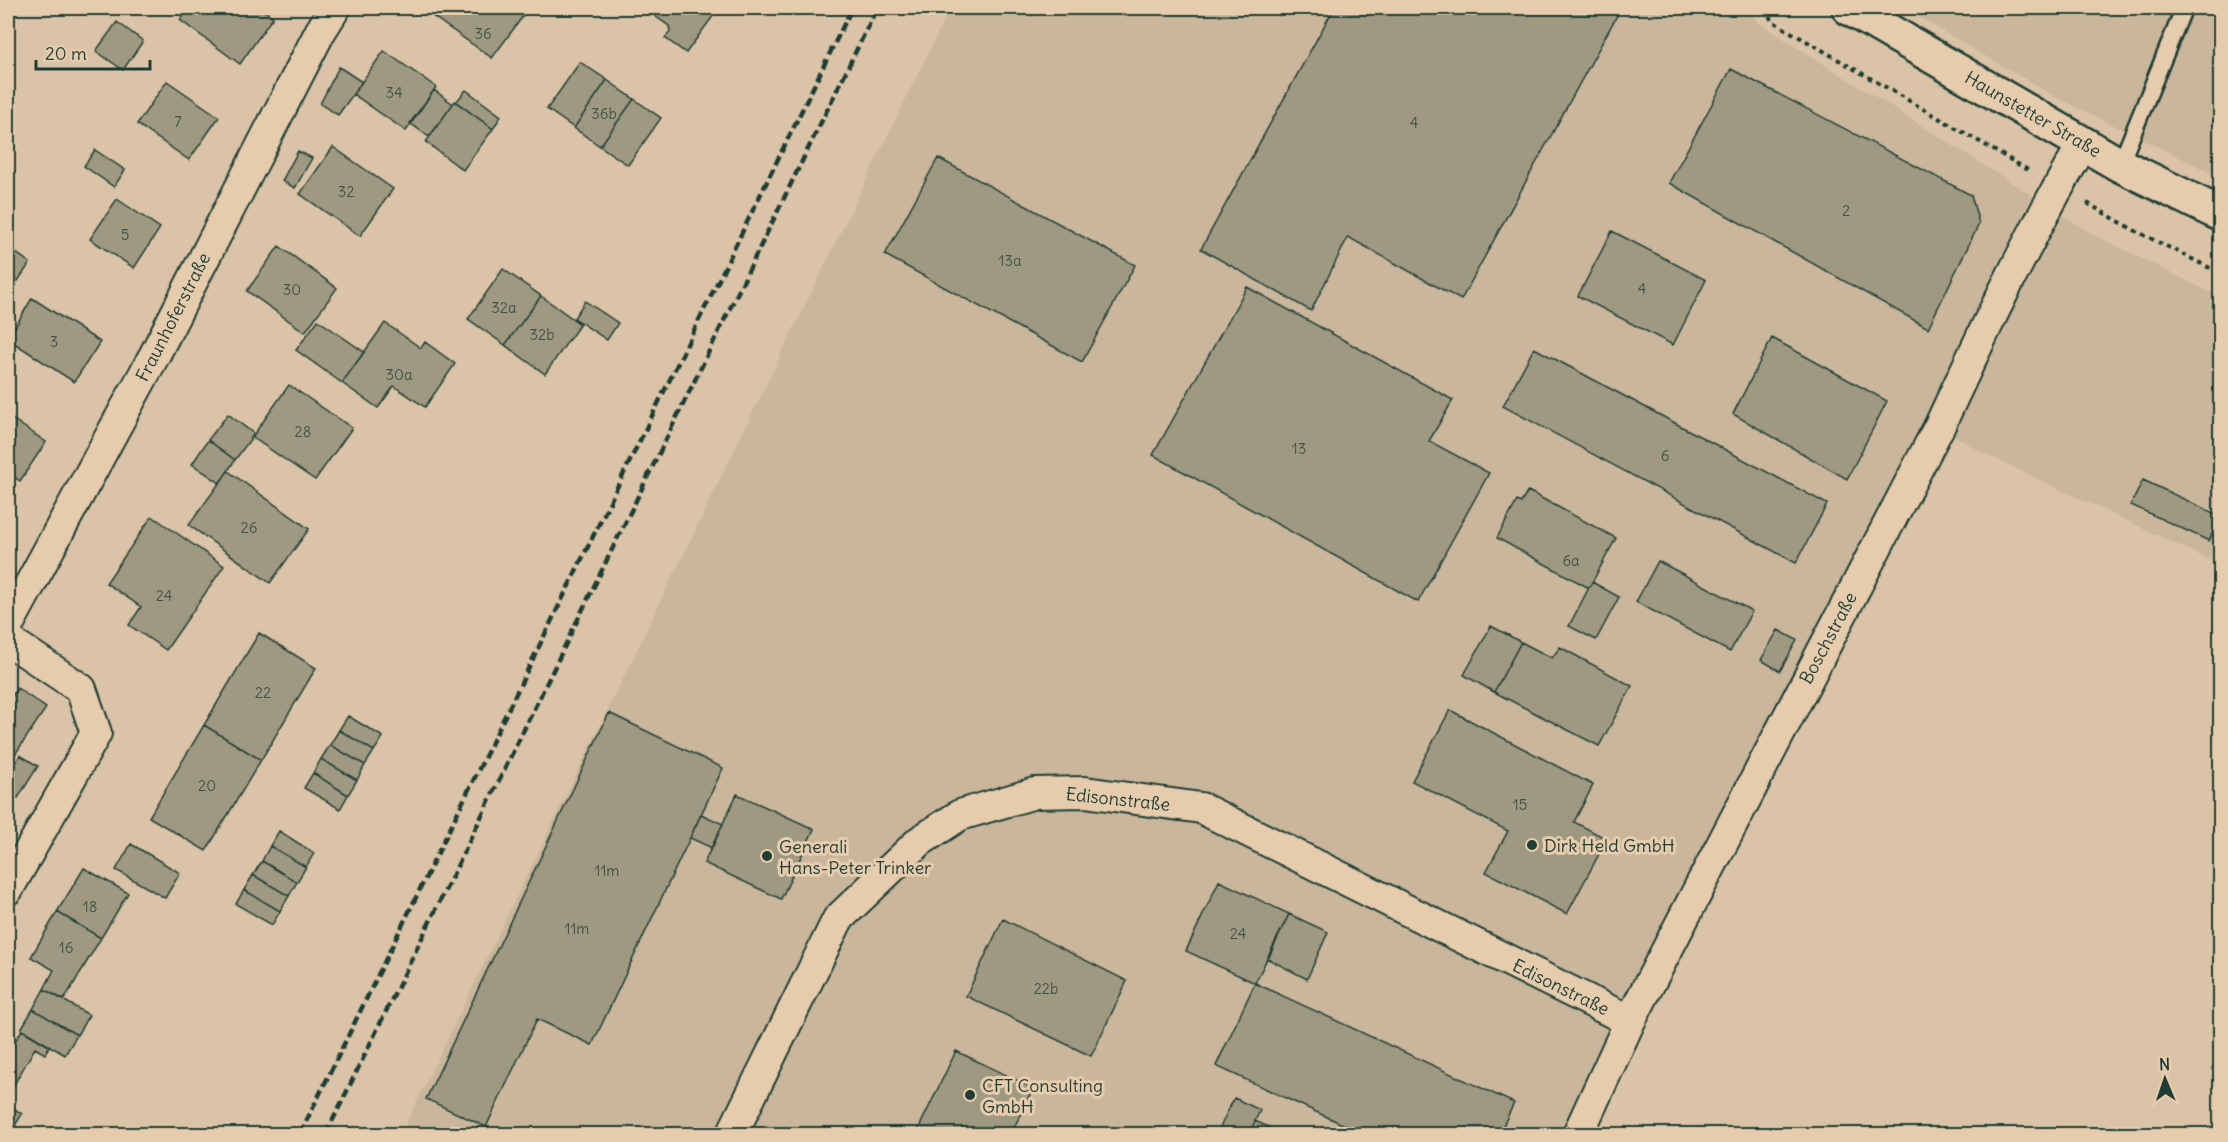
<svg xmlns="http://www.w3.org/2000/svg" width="2228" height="1142" font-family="Delius,sans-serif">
<rect width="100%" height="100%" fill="#dac3a6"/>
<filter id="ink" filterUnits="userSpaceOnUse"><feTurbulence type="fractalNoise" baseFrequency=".0167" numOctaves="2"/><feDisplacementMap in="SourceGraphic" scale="12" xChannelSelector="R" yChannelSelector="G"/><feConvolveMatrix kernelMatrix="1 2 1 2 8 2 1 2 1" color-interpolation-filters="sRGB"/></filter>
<g filter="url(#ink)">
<path fill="#c9b69b" d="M950 8H1747L1757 22 2094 235 2220 297V565L1981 452 1940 426 1578 1134H401Z
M1903 8H2220V177L2056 97Z"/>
<path fill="#a09982" stroke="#1f3d34" stroke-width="1.5" d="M189 8H260L273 17 240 64 180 20Z
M421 8H529L492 58Z
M661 8H719L686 53 665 38 670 32 669 26 655 16Z
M1334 8H1621L1461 300 1348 237 1311 311 1201 249Z
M117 22 143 41 123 70 96 51Z
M384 51 436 87 406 131 353 94Z
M580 62 607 80 574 128 547 109Z
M339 67 362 82 338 115 320 104Z
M1731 69 1971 195 1979 224 1928 328 1669 183Z
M607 80 634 99 600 146 574 128Z
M167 81 219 117 189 160 137 124Z
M434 90 453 104 429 137 410 123Z
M466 90 501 116 493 129 456 102Z
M634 99 661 118 628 165 600 146Z
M455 101 493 129 463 170 426 142Z
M333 147 393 189 360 236 300 194Z
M95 150 125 170 114 187 84 166Z
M298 151 312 158 295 188 282 181Z
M938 158 1135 265 1082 362 885 255Z
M117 199 160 228 134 268 90 239Z
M1612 231 1706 280 1673 345 1578 296Z
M279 246 337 288 305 332 247 291Z
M8 247 30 263 18 281 8 273Z
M503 269 541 296 505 345 468 319Z
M1247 287 1453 400 1429 441 1489 473 1418 602 1153 455Z
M541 296 580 324 545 374 505 345Z
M32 298 100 342 74 382 8 339Z
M585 301 618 323 607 340 574 318Z
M318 320 364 352 342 383 296 350Z
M385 323 421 348 425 342 455 364 425 407 394 386 378 408 342 383Z
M1772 338 1887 401 1847 479 1733 414Z
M1534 348 1827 504 1796 563 1503 406Z
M289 385 352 428 315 480 252 437Z
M228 414 254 434 235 460 208 440Z
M8 416 46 442 20 481 8 473Z
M208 440 235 460 220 483 192 464Z
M228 471 309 529 270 583 189 525Z
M2143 480 2220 516 2209 541 2131 505Z
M1528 491 1616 538 1589 588 1497 538 1517 501 1521 503Z
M152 516 224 566 166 650 129 625 141 607 106 583Z
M1658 561 1752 611 1730 652 1636 602Z
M1592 582 1619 597 1596 640 1569 626Z
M1491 626 1521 642 1494 692 1464 675Z
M1778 630 1797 640 1780 671 1761 660Z
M259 633 316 668 261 760 204 725Z
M1521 642 1552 658 1560 647 1632 686 1599 746 1494 692Z
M17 688 46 708 14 756 8 752V703Z
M1450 710 1593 785 1574 822 1607 839 1567 914 1486 872 1508 831 1412 781Z
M609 713 723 768 592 1045 537 1019 486 1127 426 1099Z
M348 716 383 737 374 751 339 730Z
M204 725 261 760 206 851 149 817Z
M339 730 374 751 365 765 330 745Z
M330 745 365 765 357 780 321 759Z
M20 755 38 766 18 798 8 791V775Z
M321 759 357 780 348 795 313 773Z
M313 773 348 795 340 809 304 788Z
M737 794 814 829 781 899 704 863Z
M701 814 723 824 712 848 690 838Z
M279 831 314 853 306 867 270 846Z
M131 844 180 873 165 898 116 870Z
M270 846 306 867 297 882 262 861Z
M262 861 297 882 289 896 253 875Z
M84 868 128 893 101 938 57 912Z
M253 875 289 896 280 911 244 890Z
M1219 881 1289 914 1255 983 1186 951Z
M244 890 280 911 272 925 236 904Z
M57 912 101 938 64 1000 44 989 54 970 31 957Z
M1289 914 1328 932 1307 979 1268 959Z
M1003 919 1127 981 1091 1056 966 996Z
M1255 983 1514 1103 1499 1134H1364L1216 1066Z
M44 989 89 1015 77 1035 33 1009Z
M33 1009 77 1035 65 1055 21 1029Z
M22 1030 49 1046 45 1054 35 1048 8 1095V1046L11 1048Z
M956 1051 1033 1088 1011 1134H916Z
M1234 1098 1260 1110 1255 1121 1249 1134H1217Z
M8 1105 22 1114 10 1134H8Z
M1255 1121 1284 1134H1249Z"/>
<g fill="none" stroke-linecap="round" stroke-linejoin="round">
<g stroke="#1f3d34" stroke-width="20">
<path id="lane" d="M2120 165 2184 8"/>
</g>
<g stroke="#1f3d34" stroke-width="34">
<path id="street" d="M8 625 154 356 320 32 335 8
M8 640 81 689 96 733 8 889
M732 1134 838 919 920 841 960 815 1035 793 1085 792 1201 808 1630 1021
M1578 1134 1630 1021 1940 425C1984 330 2030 234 2083 144"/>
</g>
<g stroke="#1f3d34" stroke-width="38">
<path id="secondary" d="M1849 8 2120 165 2220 214"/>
</g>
<path stroke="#1f3d34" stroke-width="4" stroke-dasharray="4.5 4.5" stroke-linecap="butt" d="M1765 8 1772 21 2028 170
M2087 203 2134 230 2220 273"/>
<use href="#lane" stroke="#e6ccad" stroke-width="15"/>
<use href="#street" stroke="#e6ccad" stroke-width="30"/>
<use href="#secondary" stroke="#e6ccad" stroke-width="33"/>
<path stroke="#1f3d34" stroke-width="4.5" stroke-dasharray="9 4.5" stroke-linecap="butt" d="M300 1134 852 8
M326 1134 877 8"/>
</g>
</g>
<g fill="#1f3d34" stroke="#e6ccad" stroke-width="2">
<circle cx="1532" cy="845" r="6"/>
<circle cx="767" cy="856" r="6"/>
<circle cx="970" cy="1095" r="6"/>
</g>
<g text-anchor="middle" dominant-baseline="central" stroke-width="6" stroke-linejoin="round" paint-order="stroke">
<g font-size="15" fill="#3f5448">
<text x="483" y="33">36</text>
<text x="394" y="92">34</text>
<text x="604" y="113">36b</text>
<text x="178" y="121">7</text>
<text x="1414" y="122">4</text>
<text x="346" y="191">32</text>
<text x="1846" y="210">2</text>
<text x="125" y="234">5</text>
<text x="1010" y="260">13a</text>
<text x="1642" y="288">4</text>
<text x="292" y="289">30</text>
<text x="504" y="307">32a</text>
<text x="542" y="334">32b</text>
<text x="54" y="341">3</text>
<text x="399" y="374">30a</text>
<text x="303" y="431">28</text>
<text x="1299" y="448">13</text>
<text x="1665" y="455">6</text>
<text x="249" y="527">26</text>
<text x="1571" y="560">6a</text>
<text x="164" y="595">24</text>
<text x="263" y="692">22</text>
<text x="207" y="785">20</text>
<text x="1520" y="804">15</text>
<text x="607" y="870">11m</text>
<text x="90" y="906">18</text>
<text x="577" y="928">11m</text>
<text x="1238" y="933">24</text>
<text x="66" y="947">16</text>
<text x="1046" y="988">22b</text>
</g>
<g font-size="18" fill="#1f3d34" stroke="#e6ccad">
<text transform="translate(2033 114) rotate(30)">Haunstetter Straße</text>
<text transform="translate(173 317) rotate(-63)">Fraunhoferstraße</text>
<text transform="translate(1828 638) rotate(-62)">Boschstraße</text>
<text transform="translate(1118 799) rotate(6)">Edisonstraße</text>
<text transform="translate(1561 987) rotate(26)">Edisonstraße</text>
</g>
<g font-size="18" fill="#1f3d34" stroke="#e6ccad" text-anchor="start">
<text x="1544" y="845">Dirk Held GmbH</text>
<text x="779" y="846">Generali<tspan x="779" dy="21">Hans-Peter Trinker</tspan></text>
<text x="982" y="1085">CFT Consulting<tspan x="982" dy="21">GmbH</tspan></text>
</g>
</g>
<rect width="2228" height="1142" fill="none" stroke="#e6ccad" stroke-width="30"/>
<rect x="15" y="15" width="2198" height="1112" fill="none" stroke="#1f3d34" stroke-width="2" filter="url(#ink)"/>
<g transform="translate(2165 1079) rotate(358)" stroke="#e6ccad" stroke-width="4.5" paint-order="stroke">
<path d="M0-4.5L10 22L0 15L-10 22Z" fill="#1f3d34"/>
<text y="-9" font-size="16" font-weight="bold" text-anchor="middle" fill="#1f3d34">N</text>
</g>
<path d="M36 60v9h114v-9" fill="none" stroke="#1f3d34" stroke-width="3"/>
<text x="45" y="60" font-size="18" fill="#1f3d34" stroke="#e6ccad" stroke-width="4.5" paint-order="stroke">20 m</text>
</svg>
